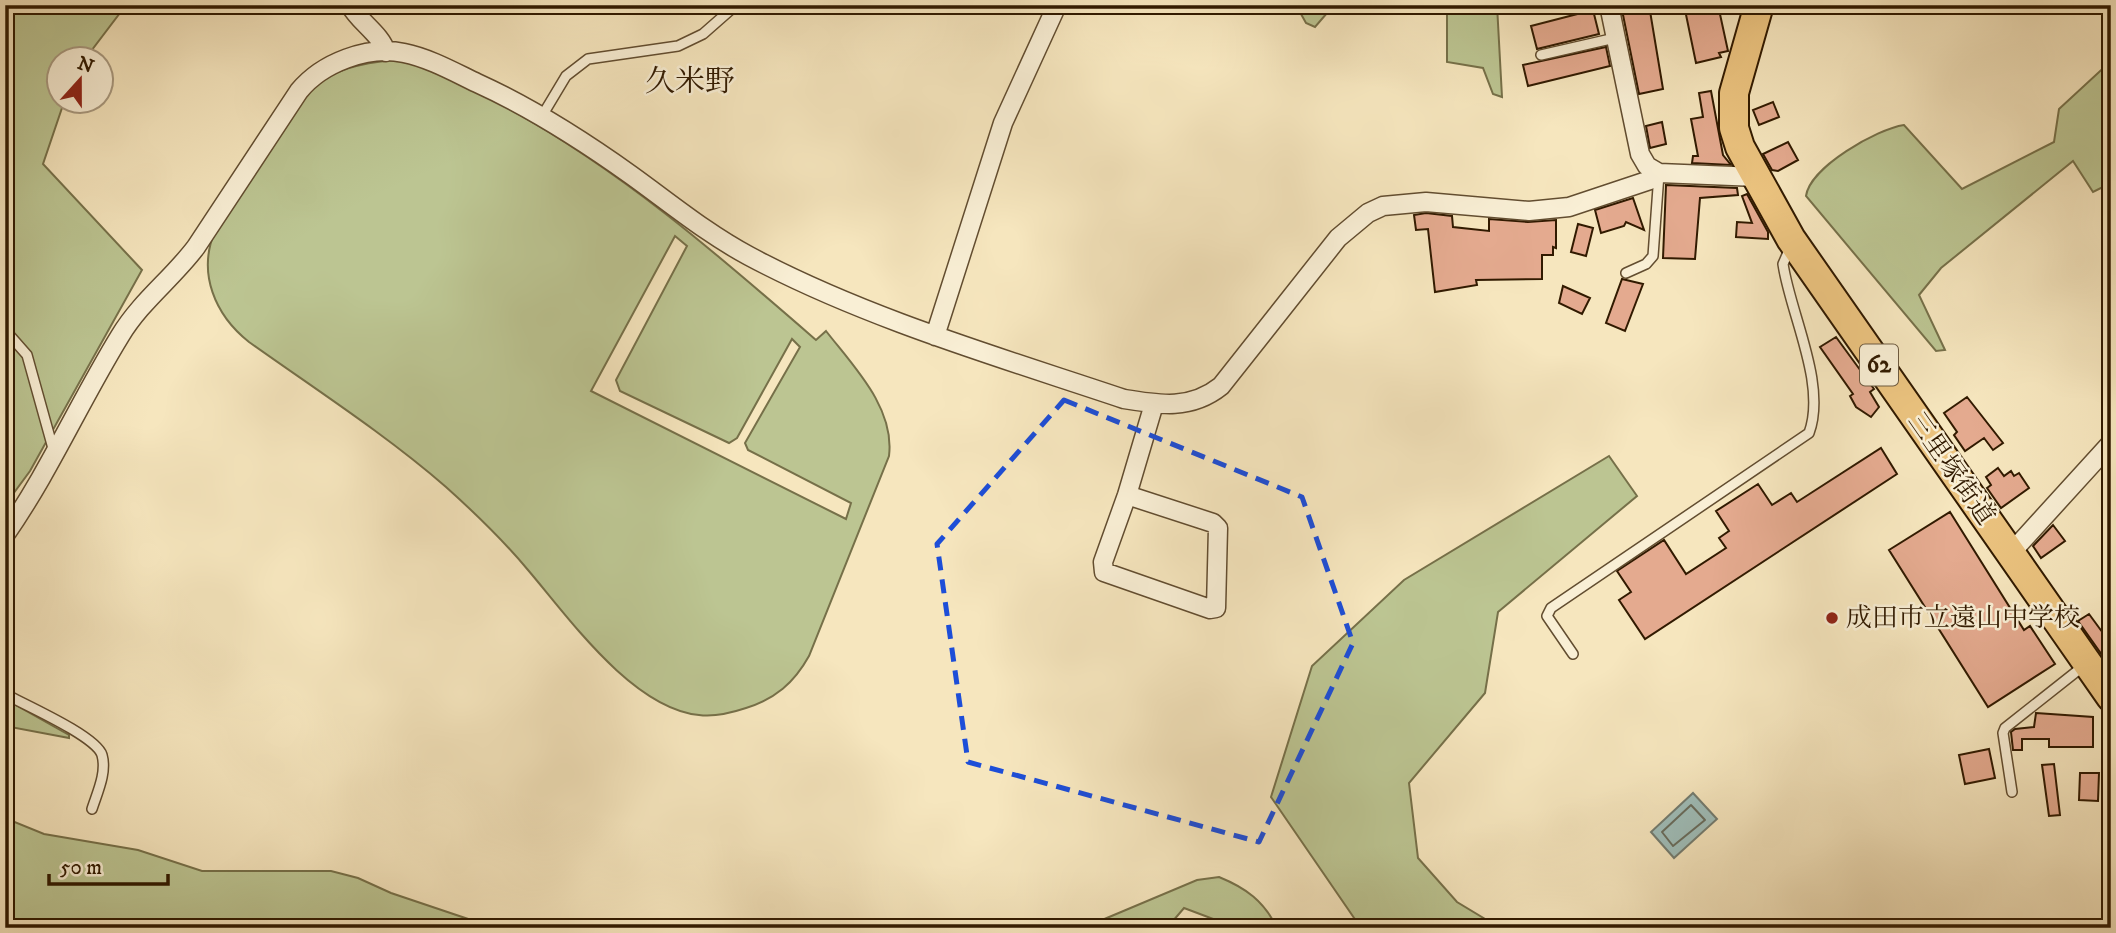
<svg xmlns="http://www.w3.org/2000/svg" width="2116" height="933" font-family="'IM FELL DW Pica','Noto Serif JP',serif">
<rect width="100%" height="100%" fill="#f6e6be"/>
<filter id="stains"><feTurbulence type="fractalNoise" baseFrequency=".00286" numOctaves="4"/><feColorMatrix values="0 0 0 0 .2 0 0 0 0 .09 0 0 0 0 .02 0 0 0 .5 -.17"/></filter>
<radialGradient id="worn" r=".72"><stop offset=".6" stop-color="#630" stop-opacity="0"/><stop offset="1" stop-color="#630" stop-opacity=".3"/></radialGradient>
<path fill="#bcc592" stroke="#767049" stroke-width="2" fill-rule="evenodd" d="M5 5H126L85 59 60 60V102H64L43 164 142 270 30 471 5 505Z
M1296 5H1334L1315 27 1306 23Z
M1447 5H1497L1502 97 1493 94 1483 68 1447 62Z
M394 60C434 66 471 87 506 107 622 171 716 253 816 340L826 331C854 367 895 408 889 456L809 656C794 683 775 699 746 708 731 713 714 717 699 715 632 708 569 618 528 570 503 540 475 513 446 487 385 434 315 389 249 342 215 315 197 273 215 231L307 91C334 69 361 63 394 60ZM675 236 687 246 616 380 620 391 729 443 737 438 792 339 800 347 745 443 748 450 851 503 846 519 591 391Z
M2111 61V159L2108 161 2107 185 2093 192 2073 161 1941 268 1919 295 1945 350 1936 351 1806 196C1810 167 1877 129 1904 125L1962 189 2054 142 2059 109Z
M1609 456 1637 496 1498 612 1485 693 1409 783 1418 858 1457 902 1500 928H1361L1271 797 1312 666 1404 580Z
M5 699 69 735V738L5 726Z
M5 809 12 821 44 834 138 850 202 871H331L358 878 391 893 495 928H5Z
M1219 877C1246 888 1264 901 1277 928H1237L1184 908 1167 928H1083L1197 880Z"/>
<path fill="#9fbeba" stroke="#737c70" stroke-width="2" d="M1693 793 1717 819 1674 858 1651 832Z"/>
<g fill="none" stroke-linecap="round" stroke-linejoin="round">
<path stroke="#686c5d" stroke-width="2" d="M1691 805 1705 820 1673 846 1662 832Z"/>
</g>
<path fill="#e4aa8f" stroke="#311a00" stroke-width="2" d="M1621 5H1649L1663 89 1639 94Z
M1684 5H1718L1728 51 1719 53 1721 57 1696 63Z
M1593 10 1599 34 1537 49 1531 26Z
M1606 47 1610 66 1528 86 1523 65Z
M1711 91 1723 155 1731 165 1692 163 1693 156H1698L1691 119 1703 117 1699 93Z
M1773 102 1779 117 1759 125 1753 110Z
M1662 122 1666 144 1650 148 1646 126Z
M1788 142 1798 160 1778 171 1772 170 1763 154Z
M1666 185 1737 188 1738 195 1700 198 1695 259 1663 258Z
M1747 194 1768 232V239L1736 237 1737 222 1752 223 1742 196Z
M1633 198 1644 230 1626 222 1624 226 1601 233 1595 210Z
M1426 213 1452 216 1453 227 1489 231V219L1528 222 1556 220V248L1553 247V255H1542V279L1476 280 1477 285 1435 292 1428 229 1416 230 1414 215Z
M1578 224 1593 228 1586 256 1571 252Z
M1622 279 1643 284 1625 331 1606 323Z
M1563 286 1590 298 1582 314 1559 303Z
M1836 337 1874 389 1870 392 1879 407 1871 417 1856 407 1850 396 1853 394 1820 347Z
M1967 397 2003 443 1993 450 1984 438 1965 451 1954 435 1957 432 1944 413Z
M1881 448 1897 474 1645 639 1619 600 1631 592 1617 571 1664 540 1686 574 1726 548 1719 538 1729 531 1716 511 1758 484 1772 505 1791 493 1797 502Z
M1998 468 2004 476 2011 471 2014 476 2019 473 2029 488 2001 508 1987 488 1991 485 1986 477Z
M1950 512 2024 630 2030 626 2055 664 1988 707 1889 550Z
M2053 525 2065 541 2041 558 2033 546Z
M2089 614 2111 644V659L2107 662 2078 621Z
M2036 713 2093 717V747H2049V739H2022V750H2013L2011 732 2015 729 2034 727Z
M1989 749 1995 778 1965 784 1959 755Z
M2054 764 2060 815 2049 816 2042 765Z
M2080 773H2099L2098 801 2079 800Z"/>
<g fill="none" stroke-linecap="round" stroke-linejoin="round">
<g stroke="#624d30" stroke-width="12">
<path id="service" d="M1541 55 1615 38
M542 116 566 76 588 59 678 46 703 34 736 5
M1626 273 1646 264 1653 256 1659 174
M5 330 27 355 54 452
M1573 654 1547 616 1551 608 1809 433C1827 384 1790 313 1783 264L1790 248
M5 694C25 705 96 736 102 755 107 773 97 793 92 809
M2012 792 2003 733 2005 728 2086 664"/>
</g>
<g stroke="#624d30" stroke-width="21">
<path id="minor" d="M350 5C359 22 381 34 386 52
M1609 5 1640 154 1647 166 1659 173 1757 177
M935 336 1003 123 1057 5
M1127 495 1213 523 1218 528 1216 608 1210 609 1104 572 1103 562 1127 495 1154 404
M5 535C49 472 80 401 120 336 141 301 172 279 196 247L299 91C322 63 368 45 404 53 429 58 454 72 477 83 532 108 582 140 631 175 670 203 706 233 749 256 865 318 999 357 1124 399 1160 405 1191 410 1221 386L1338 238 1368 213 1383 206 1426 202 1529 211 1569 207 1650 180 1659 173
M2010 554 2111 443"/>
</g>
<g stroke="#311a00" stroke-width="32">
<path id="primary" d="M1759 5 1734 93V128L1740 147 1791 239 2111 697"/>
</g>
<use href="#service" stroke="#f9efd5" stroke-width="9"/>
<use href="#minor" stroke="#f9efd5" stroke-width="18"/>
<use href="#primary" stroke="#ebc37f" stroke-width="28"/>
</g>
<path fill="none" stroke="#1d4ed8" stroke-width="5" stroke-dasharray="14 9" stroke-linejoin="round" d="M1064 400 1302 497 1353 643 1259 842 968 762 937 544Z"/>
<circle fill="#8f2418" stroke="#f9efd5" stroke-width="2.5" cx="1832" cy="618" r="7"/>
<g text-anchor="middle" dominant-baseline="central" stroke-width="5" stroke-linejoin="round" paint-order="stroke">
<rect fill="#f9efd5" stroke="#6d5a40" stroke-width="2" x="1860" y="344.5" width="38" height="41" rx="5"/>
<g font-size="24" font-weight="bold" fill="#311a00">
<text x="1879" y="365">62</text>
</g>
<g font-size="26" fill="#311a00" stroke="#f9efd5">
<text transform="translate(1951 469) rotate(55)">三里塚街道</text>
</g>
<g font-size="26" fill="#311a00" stroke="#f9efd5" text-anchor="start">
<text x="1846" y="618">成田市立遠山中学校</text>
</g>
<g font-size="30" fill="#311a00" stroke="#f9efd5">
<text x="690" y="82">久米野</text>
</g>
</g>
<rect width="2116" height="933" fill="none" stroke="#f6e6be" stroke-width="28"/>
<rect x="7" y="7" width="2102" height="919" fill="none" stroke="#311a00" stroke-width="3.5"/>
<rect x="14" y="14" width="2088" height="905" fill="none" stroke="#311a00" stroke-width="2"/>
<g transform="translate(80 80) rotate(21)"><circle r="33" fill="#f9efd5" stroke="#a99a80" stroke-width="2"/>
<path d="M0-5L12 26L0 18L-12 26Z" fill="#8f2418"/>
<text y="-10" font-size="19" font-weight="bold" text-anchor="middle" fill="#311a00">N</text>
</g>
<path d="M49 874v10h119v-10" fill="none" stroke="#311a00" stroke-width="3.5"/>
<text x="60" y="874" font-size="21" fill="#311a00" stroke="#f9efd5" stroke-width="5" paint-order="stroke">50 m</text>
<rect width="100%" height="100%" filter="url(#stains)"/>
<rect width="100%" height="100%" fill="url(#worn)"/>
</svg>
